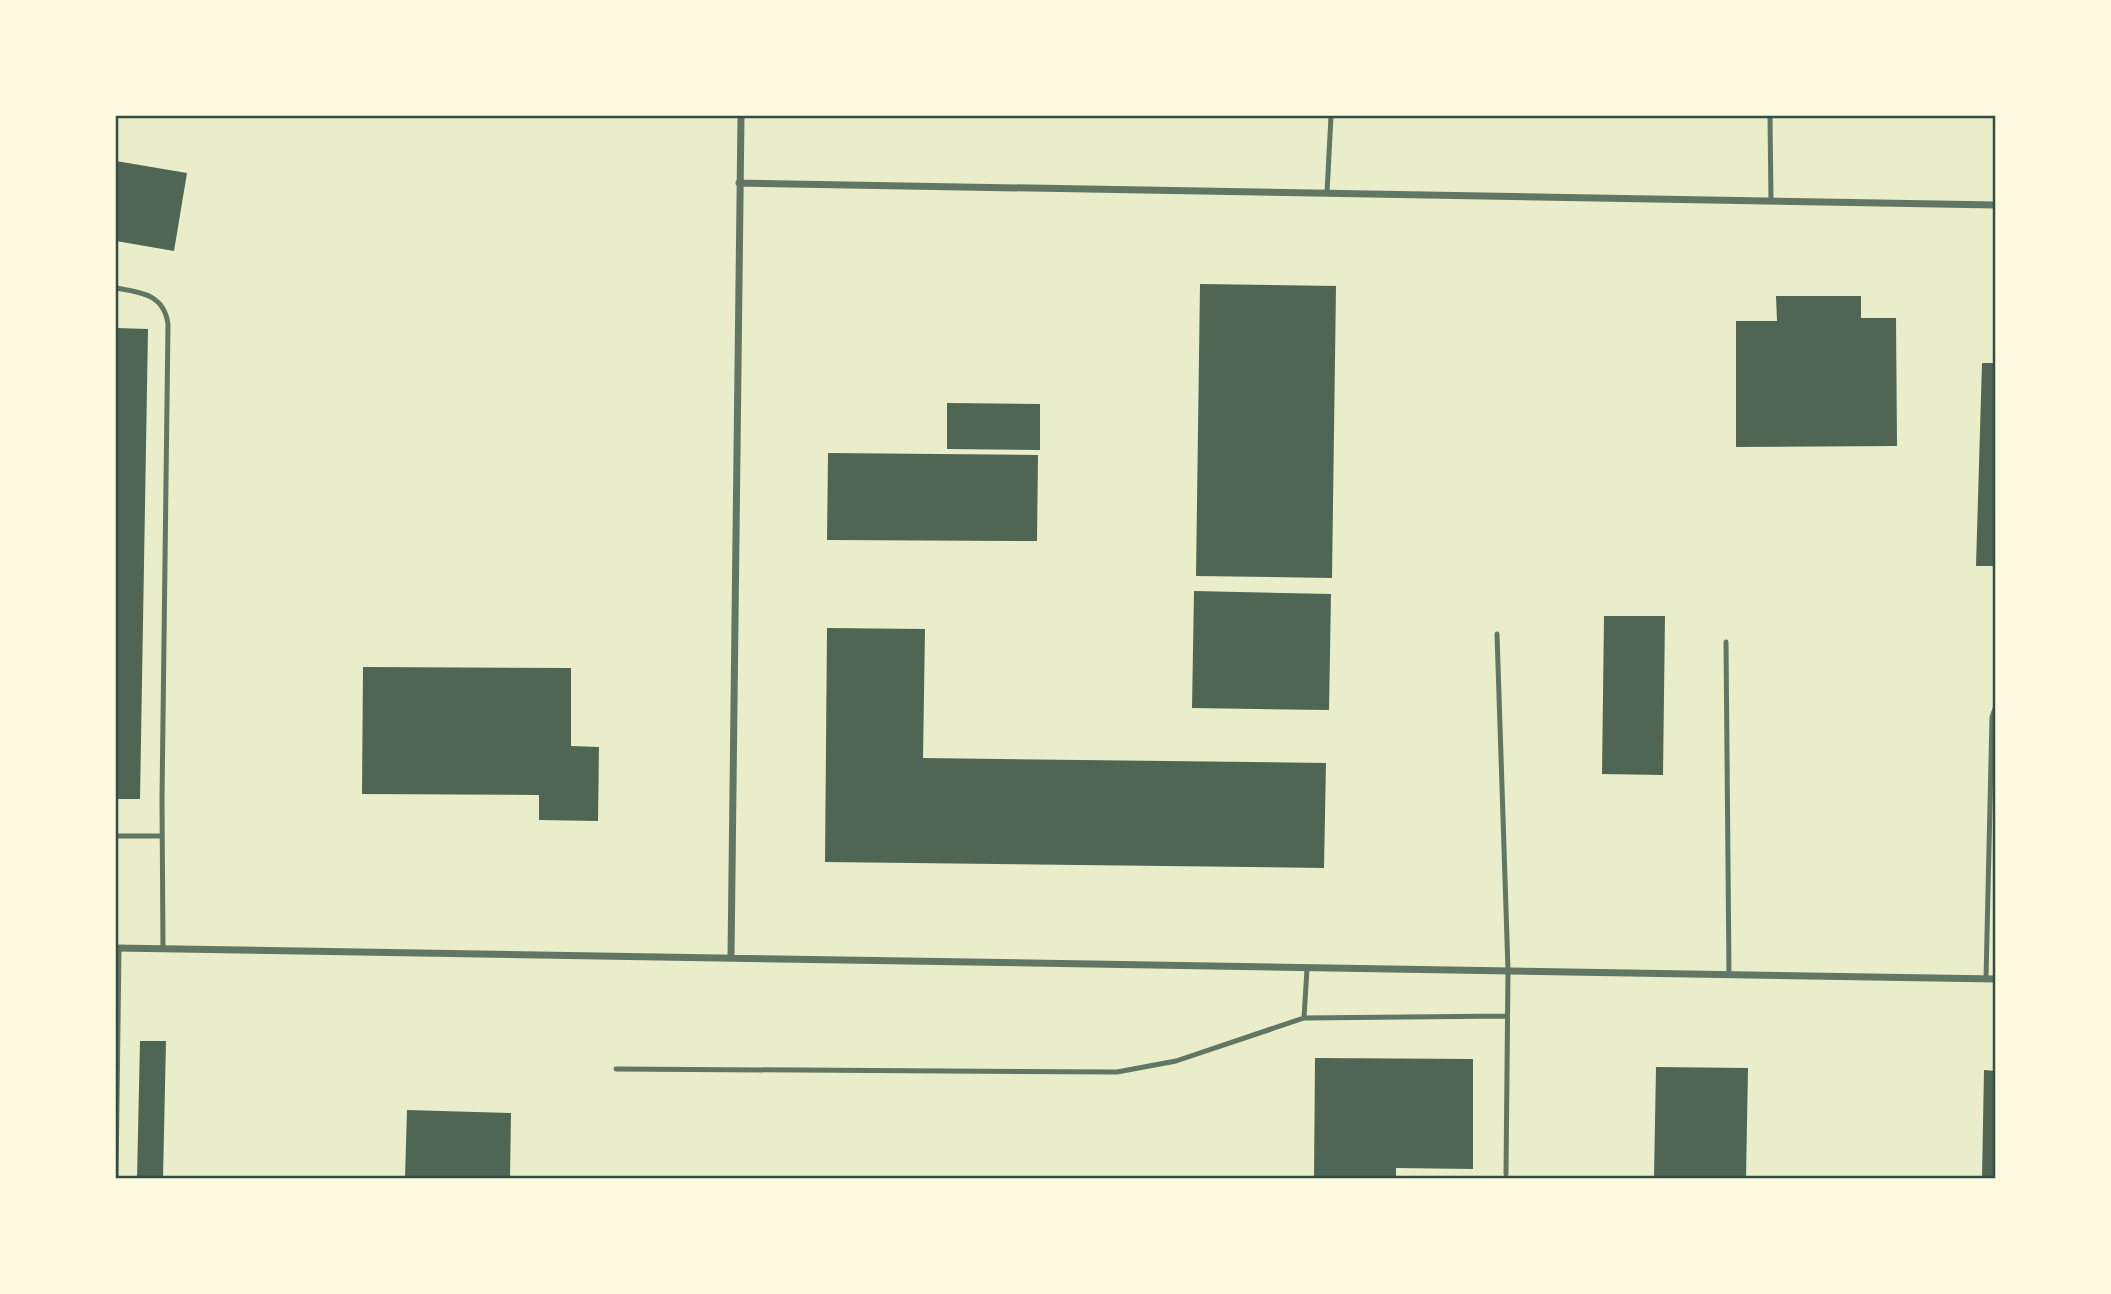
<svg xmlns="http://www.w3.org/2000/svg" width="2111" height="1294" font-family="'DM Sans',sans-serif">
<rect width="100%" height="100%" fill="#e9edc9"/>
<path fill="#4f6655" d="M116 161 187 173 174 251 116 241Z
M1200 284 1336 286 1332 578 1196 576Z
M1776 296H1861V318H1896L1897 446 1736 447V321H1777Z
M116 328 148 329 140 799H116Z
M1982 363H1996V566H1976Z
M947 403 1040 404V450L947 449Z
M828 453 1038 455 1037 541 827 540Z
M1194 591 1331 594 1329 710 1192 708Z
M1604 616H1665L1663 775 1602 774Z
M827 628 925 629 923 758 1326 763 1324 868 825 862Z
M363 667 571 668V746L599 747 598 821 539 820V795L362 794Z
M140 1041H166L163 1178H137Z
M1315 1058 1473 1059V1169L1396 1168V1178H1314Z
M1656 1067 1748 1068 1746 1178H1654Z
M1984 1070 1996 1071V1178H1982Z
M407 1110 511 1113 510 1178H405Z"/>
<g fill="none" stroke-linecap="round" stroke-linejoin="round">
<path stroke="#617663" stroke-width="5" d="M1770 116 1771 201
M1327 193 1331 116
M116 288C140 292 164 294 168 324L162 799 163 949
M1497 634 1508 970 1506 1174
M1726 642 1729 974
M116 836H162
M1986 979 1992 717 1996 706
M1304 1018 1307 969
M616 1069 1117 1072 1176 1061 1304 1018 1507 1016
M116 1178 119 948"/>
<path stroke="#617663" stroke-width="7" d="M739 183 1996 205
M116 948 1996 979
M731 957 741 116"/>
</g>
<rect width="2111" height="1294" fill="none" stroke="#fefae0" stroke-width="234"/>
<rect x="117" y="117" width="1877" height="1060" fill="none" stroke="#344e41" stroke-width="2.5"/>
</svg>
